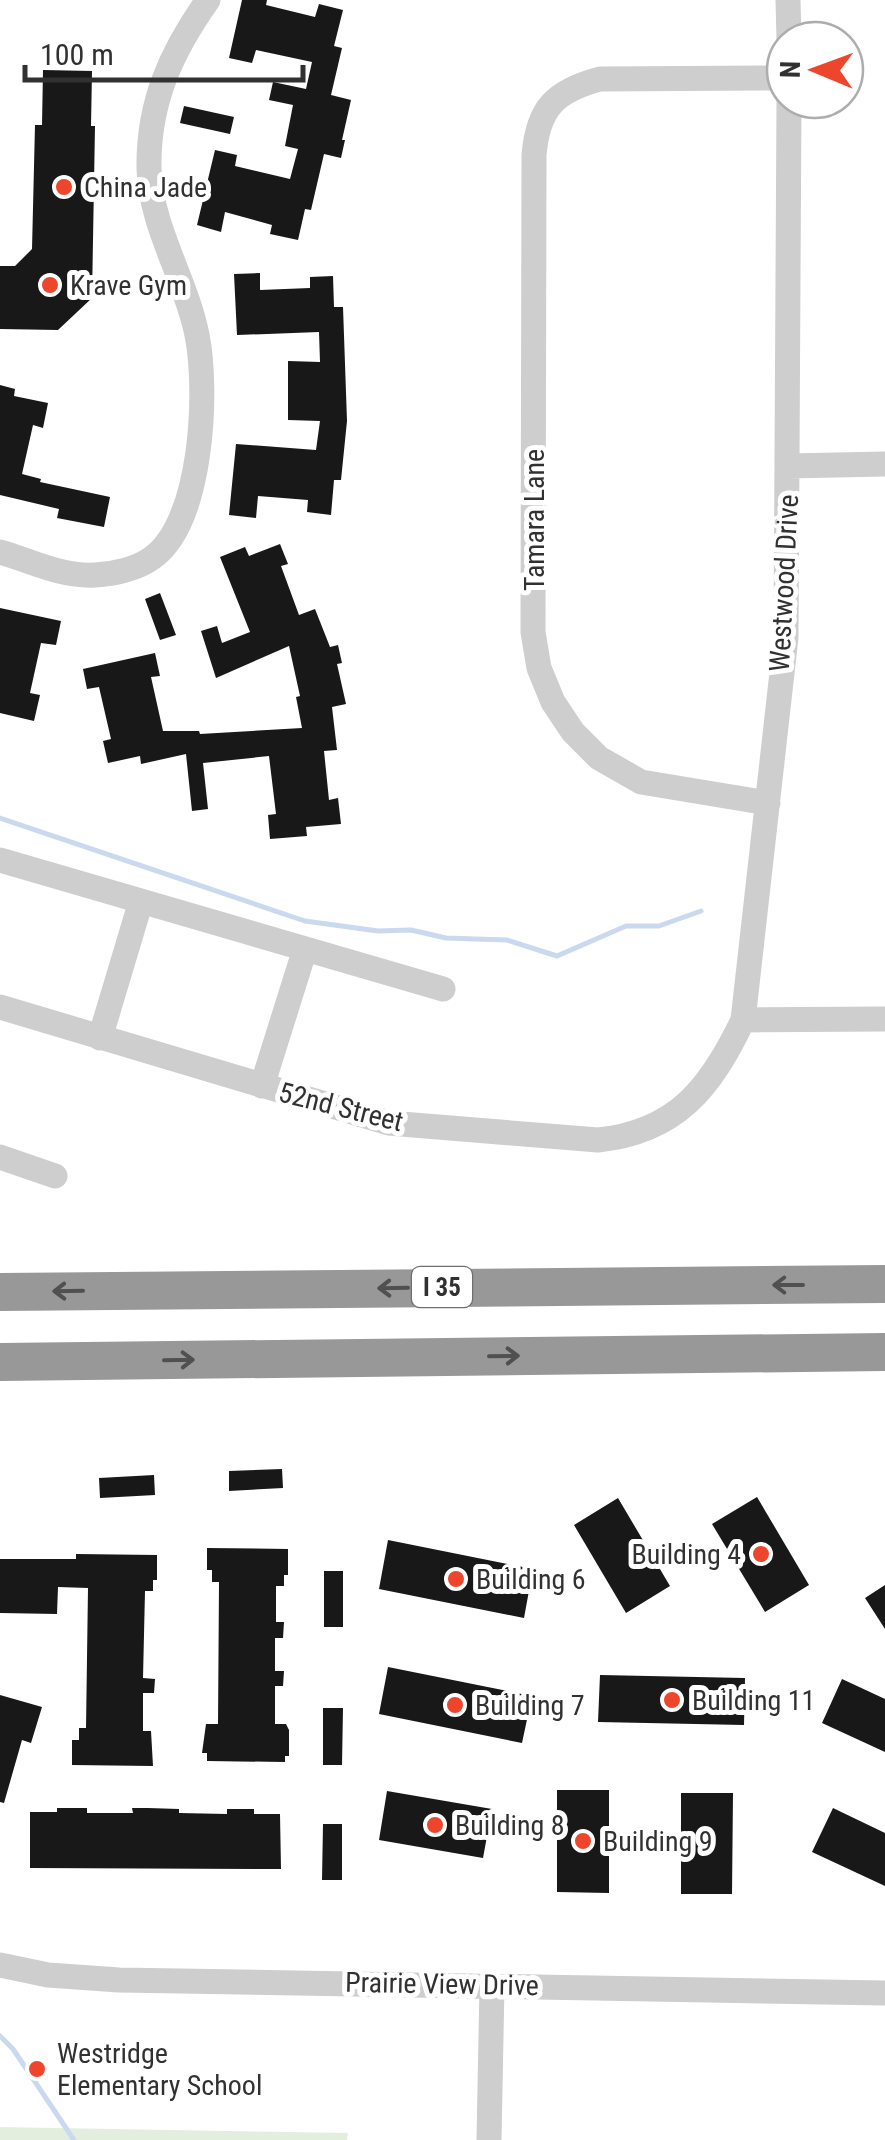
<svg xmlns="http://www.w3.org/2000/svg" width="885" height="2140" font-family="'Roboto Condensed',sans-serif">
<rect width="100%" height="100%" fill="#fff"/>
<path fill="#e4eedf" d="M0 2127 348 2133 347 2140H0Z"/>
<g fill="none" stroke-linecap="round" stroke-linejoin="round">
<path stroke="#cad9ee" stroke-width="5" d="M0 818 305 921 378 931 411 930 446 938 507 940 557 956 626 926H659L701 911
M0 2036 13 2049 74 2140"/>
</g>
<path fill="#181818" d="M242 0H267L266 5 315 17 319 4 343 10 334 46 342 48 331 95 351 100 342 140H345L341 158 324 154 311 210 305 209 298 240 270 234 272 225 225 212 221 232 197 225 215 150 237 155 235 166 290 179 298 149 285 146 293 105 269 100 273 82 306 89 312 62 256 50 252 63 229 58Z
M43 70 92 71 91 126H95L92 298 58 330 0 329V266H15L32 249 35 125H42Z
M184 106 234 117 230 134 180 123Z
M260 273V290L310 288V277L333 276 334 307H343L347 421 341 480H334L331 515 307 512 308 500 258 496 256 518 229 515 236 444 316 450 320 421 288 420V361L320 362 319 332 237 335 234 274Z
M0 385 15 389 14 396 48 403 43 428 33 425 22 474 41 479 40 482 110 497 104 527 57 518 59 509 0 495Z
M280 544 288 564 281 566 299 615 315 609 330 647 338 645 342 663 337 664 346 704 332 707 337 750 324 751 329 800 338 798 341 824 306 827 307 836 270 839 268 815 276 814 269 756 203 763 208 809 192 811 186 754 141 764 140 756 108 763 103 741 111 739 99 687 87 689 83 669 155 653 160 676 151 677 163 731H199L200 734 302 728 296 697 300 696 289 646 216 678 201 631 217 626 222 643 250 632 220 557 245 547 249 556Z
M160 593 176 635 160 640 145 599Z
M0 608 61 621 56 645 41 643 30 693 40 695 34 721 0 713Z
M282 1469 283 1488 229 1491V1471Z
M154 1475 155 1495 100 1498 99 1478Z
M757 1497 809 1585 765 1612 712 1524Z
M618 1498 670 1586 626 1613 574 1525Z
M388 1540 533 1569 524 1618 379 1589Z
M207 1548 288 1549V1575H284V1586H276V1622H284L283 1638H275V1671H284L283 1686H275V1724H286L289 1730V1756H285V1762L207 1761V1753H202L206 1724H218L219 1582H212V1570H207Z
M76 1554 157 1555V1580H153V1591H145L143 1678 155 1679 154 1693H143V1731H151L153 1766 72 1765V1740H79V1728H86L88 1588 58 1587 57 1614 0 1613V1559H76Z
M324 1571H343V1627H324Z
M885 1585V1629L865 1598Z
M388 1667 532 1696 522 1743 379 1714Z
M600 1675 745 1678 744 1725 598 1722Z
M842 1679 885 1699V1752L822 1723Z
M0 1695 42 1707 31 1743 22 1740 4 1803 0 1802Z
M323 1708H343L342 1765H323Z
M557 1790H609V1893L557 1892Z
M387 1791 492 1809 483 1858 379 1840Z
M681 1793H733L732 1894H681Z
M57 1808H87V1813H133L132 1808H148L179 1809V1813L227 1814V1809H254V1814H280L281 1869 30 1868V1812H57Z
M833 1808 885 1833V1886L812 1852Z
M323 1824H342V1880H322Z"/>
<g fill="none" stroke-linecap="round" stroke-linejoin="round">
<path stroke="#cecece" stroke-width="25" d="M788 0 789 40
M788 466 885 464
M0 552C32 561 61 577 95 575 114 574 137 569 152 558 203 522 208 390 197 335 186 279 150 226 149 168 148 103 171 52 208 0
M768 803 641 782 599 758 573 732 553 702 539 668 533 632 534 155C538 108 555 91 600 79L785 78
M0 860 443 989
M0 1007 389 1123 598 1140C677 1132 711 1087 743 1020L786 637 789 100
M743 1020 885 1019
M100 1038 141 901
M262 1086 305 949
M0 1157 55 1176
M0 1965 48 1975 119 1980 885 1993
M489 2140 492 1985"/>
<path stroke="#989898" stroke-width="38" d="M0 1292 885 1284
M0 1362 885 1352"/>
</g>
<defs><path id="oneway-shaft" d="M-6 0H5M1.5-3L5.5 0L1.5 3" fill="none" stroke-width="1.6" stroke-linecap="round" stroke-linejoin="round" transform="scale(2.5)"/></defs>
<g stroke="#505050">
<use href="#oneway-shaft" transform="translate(788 1285) rotate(180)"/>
<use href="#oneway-shaft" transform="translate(393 1288) rotate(179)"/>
<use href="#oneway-shaft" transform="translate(68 1291) rotate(179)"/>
<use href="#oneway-shaft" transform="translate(504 1356) rotate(-1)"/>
<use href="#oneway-shaft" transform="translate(179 1360) rotate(-1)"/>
</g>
<g fill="#ee462d" stroke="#fff" stroke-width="4">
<circle cx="64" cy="187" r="10"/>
<circle cx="50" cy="285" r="10"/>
<circle cx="761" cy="1554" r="10"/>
<circle cx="456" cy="1579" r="10"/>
<circle cx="672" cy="1700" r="10"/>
<circle cx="455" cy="1705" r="10"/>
<circle cx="435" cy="1825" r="10"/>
<circle cx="583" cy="1841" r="10"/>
<circle cx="37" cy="2069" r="10"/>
</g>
<g text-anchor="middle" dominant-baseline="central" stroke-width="10" stroke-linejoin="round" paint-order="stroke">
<rect fill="#fff" stroke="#6f6f6f" stroke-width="2.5" x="412" y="1267" width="60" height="40" rx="8"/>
<g font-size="25" font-weight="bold" fill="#313131">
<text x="442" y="1287">I 35</text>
</g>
<g font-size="28" fill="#313131" stroke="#fff" text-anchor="start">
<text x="84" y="187">China Jade</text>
<text x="70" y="285">Krave Gym</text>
<text x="741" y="1554" text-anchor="end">Building 4</text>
<text x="476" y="1579">Building 6</text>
<text x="692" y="1700">Building 11</text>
<text x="475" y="1705">Building 7</text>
<text x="455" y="1825">Building 8</text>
<text x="603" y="1841">Building 9</text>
<text x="57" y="2053">Westridge<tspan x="57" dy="32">Elementary School</tspan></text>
</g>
<g font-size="28" fill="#313131" stroke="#fff">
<text transform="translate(534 520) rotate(-90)">Tamara Lane</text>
<text transform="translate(784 583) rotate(-87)">Westwood Drive</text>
<text transform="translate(341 1107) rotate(14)">52nd Street</text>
<text transform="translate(442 1984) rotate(1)">Prairie View Drive</text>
</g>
</g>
<g transform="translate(815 70) rotate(271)"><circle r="48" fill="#ffffff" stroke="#adadad" stroke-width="2.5"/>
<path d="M0-8L18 38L0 25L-18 38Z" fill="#ee462d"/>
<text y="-15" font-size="28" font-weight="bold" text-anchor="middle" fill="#313131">N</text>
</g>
<path d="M25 65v15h278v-15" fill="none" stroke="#313131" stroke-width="5"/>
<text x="40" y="65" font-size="30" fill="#313131" stroke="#ffffff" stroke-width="8" paint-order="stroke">100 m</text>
</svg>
